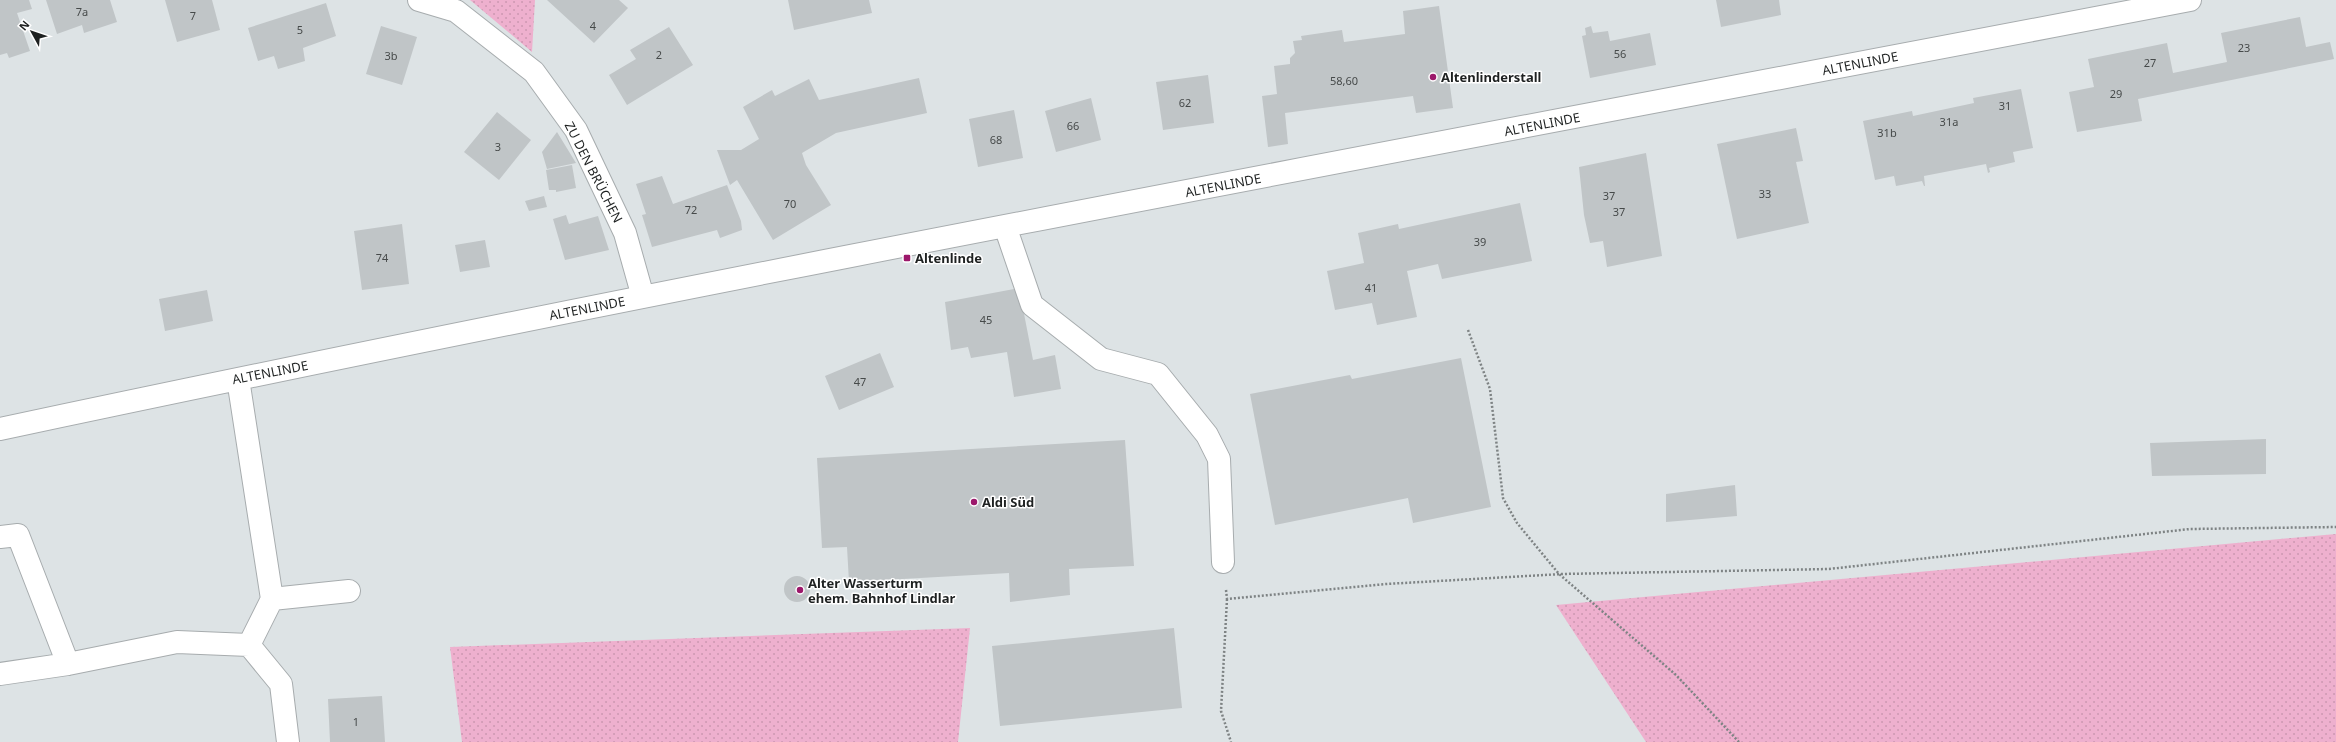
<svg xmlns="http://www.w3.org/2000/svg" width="2336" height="742" font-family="'Noto Sans',sans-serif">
<defs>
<pattern id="grass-dots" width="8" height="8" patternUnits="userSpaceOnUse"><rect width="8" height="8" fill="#eeb0ce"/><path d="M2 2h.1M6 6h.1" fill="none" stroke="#cc97b1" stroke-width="1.8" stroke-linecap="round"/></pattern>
</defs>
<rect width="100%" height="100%" fill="#dde3e5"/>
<path fill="url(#grass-dots)" d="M471 0H535L532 52 470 0Z
M2336 534V742H1646L1556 605Z
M970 628 958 742H462L450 647Z"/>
<path fill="#c0c5c7" d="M0 0H29L32 9 17 13 30 51 9 58 7 53 0 55Z
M46 0H110L117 22 84 33 82 25 57 34Z
M165 0H212L220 30 177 42Z
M547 0H619L628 8 594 43Z
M788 0H869L872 13 794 30Z
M1716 0H1779L1781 15 1721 27Z
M326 3 336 36 303 48 305 61 278 69 274 56 258 61 248 28Z
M1439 6 1453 108 1416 113 1413 96 1285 113 1288 144 1268 147 1262 96 1277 94 1274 66 1290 64V58L1295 53 1293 41 1302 40 1301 36 1342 30 1344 42 1405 34 1403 11Z
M2300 17 2306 47 2330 42 2334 59 2138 99 2142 121 2077 132 2069 92 2094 87 2088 59 2167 43 2173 73 2227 62 2221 33Z
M381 26 417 37 402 85 366 74Z
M1591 26 1593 33 1608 31 1610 41 1650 33 1656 65 1590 78 1582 36 1586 35 1585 28Z
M669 27 693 65 627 105 609 75 636 59 630 50Z
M1208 75 1214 123 1163 130 1156 82Z
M919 78 927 113 836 133 802 153 806 165 831 205 773 240 737 180 730 185 717 150H741L759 139 743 107 772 90 775 96 809 79 819 100Z
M2021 89 2033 148 2013 152 2015 162 1989 168 1990 172 1988 173 1986 164 1924 176 1925 186H1924L1922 181 1896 186 1894 176 1875 180 1863 121 1912 111 1913 116 1974 103 1973 98Z
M1091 98 1101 140 1056 152 1045 111Z
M1014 110 1023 158 978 167 969 119Z
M497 112 531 140 499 180 464 152Z
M1796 128 1803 161 1796 162 1809 223 1737 239 1717 144Z
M557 132 576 163 547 169 542 152Z
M1646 153 1662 256 1607 267 1603 241 1590 243 1584 215 1579 167Z
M572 165 576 188 556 192V190H549L546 170Z
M662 176 673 204 727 185 741 221 742 230 720 238 717 230 652 247 642 215 646 214 636 184Z
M544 196 547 207 529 211 525 201Z
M1520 203 1532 261 1442 279 1438 264 1407 271 1417 317 1377 325 1372 303 1335 310 1327 271 1364 263 1358 233 1398 224 1399 229Z
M566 215 569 224 598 216 609 250 565 260 553 219Z
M402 224 409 284 362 290 354 231Z
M485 240 490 267 460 272 455 245Z
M1019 288 1033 360 1055 355 1061 389 1014 397 1007 352 971 358 968 347 951 350 945 302Z
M207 290 213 321 165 331 159 299Z
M880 353 894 387 839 410 825 376Z
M1461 358 1491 507 1413 523 1408 498 1275 525 1250 394 1350 375 1352 379Z
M2266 439V474L2152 476 2150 443Z
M1125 440 1134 566 1069 569 1070 595 1010 602 1009 573 849 582 847 547 822 548 817 458Z
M1735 485 1737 516 1666 522V494Z
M784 589a13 13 0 1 1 26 0a13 13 0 1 1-26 0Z
M1174 628 1182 708 1000 726 992 646Z
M382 696 385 742H330L328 699Z"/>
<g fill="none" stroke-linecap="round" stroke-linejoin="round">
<g stroke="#a7acae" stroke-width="24">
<path id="minor" d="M419 0 456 11 534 72 576 130 625 233 643 297
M1005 226 1032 305 1101 359 1158 374 1207 435 1219 459 1223 562
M238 379 272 599 249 645
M0 429C727 274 1459 140 2190 0
M0 537 18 535 68 664
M272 599 349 591
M0 674 68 664 177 642 249 645 281 684 288 742"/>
</g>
<path stroke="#7e8384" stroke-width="2.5" stroke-dasharray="2 2" stroke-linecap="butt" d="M1468 330 1490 389 1503 498 1517 523 1559 574 1676 675 1739 742
M1226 590 1227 599 1386 584 1562 574 1829 569 2190 529 2336 527
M1227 599 1221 711 1231 742"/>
<use href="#minor" stroke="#fff" stroke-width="22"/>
</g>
<g fill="#9c186b" stroke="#fff" stroke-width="1.5">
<circle cx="1433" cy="77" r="4"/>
<rect x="903" y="254" width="8" height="8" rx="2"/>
<circle cx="974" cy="502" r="4"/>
<circle cx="800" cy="590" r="4"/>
</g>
<g text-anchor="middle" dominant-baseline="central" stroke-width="3" stroke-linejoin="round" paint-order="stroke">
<g font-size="11" fill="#464a4a">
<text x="82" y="11">7a</text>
<text x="193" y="15">7</text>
<text x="593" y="25">4</text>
<text x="300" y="29">5</text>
<text x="2244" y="47">23</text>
<text x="1620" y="53">56</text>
<text x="659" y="54">2</text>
<text x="391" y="55">3b</text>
<text x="2150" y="62">27</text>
<text x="1344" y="80">58,60</text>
<text x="2116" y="93">29</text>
<text x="1185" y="102">62</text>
<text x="2005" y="105">31</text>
<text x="1949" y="121">31a</text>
<text x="1073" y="125">66</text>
<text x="1887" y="132">31b</text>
<text x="996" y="139">68</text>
<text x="498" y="146">3</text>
<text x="1765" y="193">33</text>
<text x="1609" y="195">37</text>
<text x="790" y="203">70</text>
<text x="691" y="209">72</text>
<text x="1619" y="211">37</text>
<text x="1480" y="241">39</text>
<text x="382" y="257">74</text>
<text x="1371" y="287">41</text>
<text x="986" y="319">45</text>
<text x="860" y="381">47</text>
<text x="356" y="721">1</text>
</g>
<g font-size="13" fill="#1e2121" stroke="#fff">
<text transform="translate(1860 63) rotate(-11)">ALTENLINDE</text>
<text transform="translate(1542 124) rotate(-11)">ALTENLINDE</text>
<text transform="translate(594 172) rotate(63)">ZU DEN BRÜCHEN</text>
<text transform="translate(1223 185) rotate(-11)">ALTENLINDE</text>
<text transform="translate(587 308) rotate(-11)">ALTENLINDE</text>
<text transform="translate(270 372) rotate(-11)">ALTENLINDE</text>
</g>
<g font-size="13" font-weight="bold" fill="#1e2121" stroke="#fff" text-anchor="start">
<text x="1441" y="77">Altenlinderstall</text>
<text x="915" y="258">Altenlinde</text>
<text x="982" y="502">Aldi Süd</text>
<text x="808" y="583">Alter Wasserturm<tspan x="808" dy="15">ehem. Bahnhof Lindlar</tspan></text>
</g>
</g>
<g transform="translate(32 32) rotate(310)" stroke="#ffffff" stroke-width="3" paint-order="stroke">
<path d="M0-3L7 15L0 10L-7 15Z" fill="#1e2121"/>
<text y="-6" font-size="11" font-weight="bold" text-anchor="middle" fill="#1e2121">N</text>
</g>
</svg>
